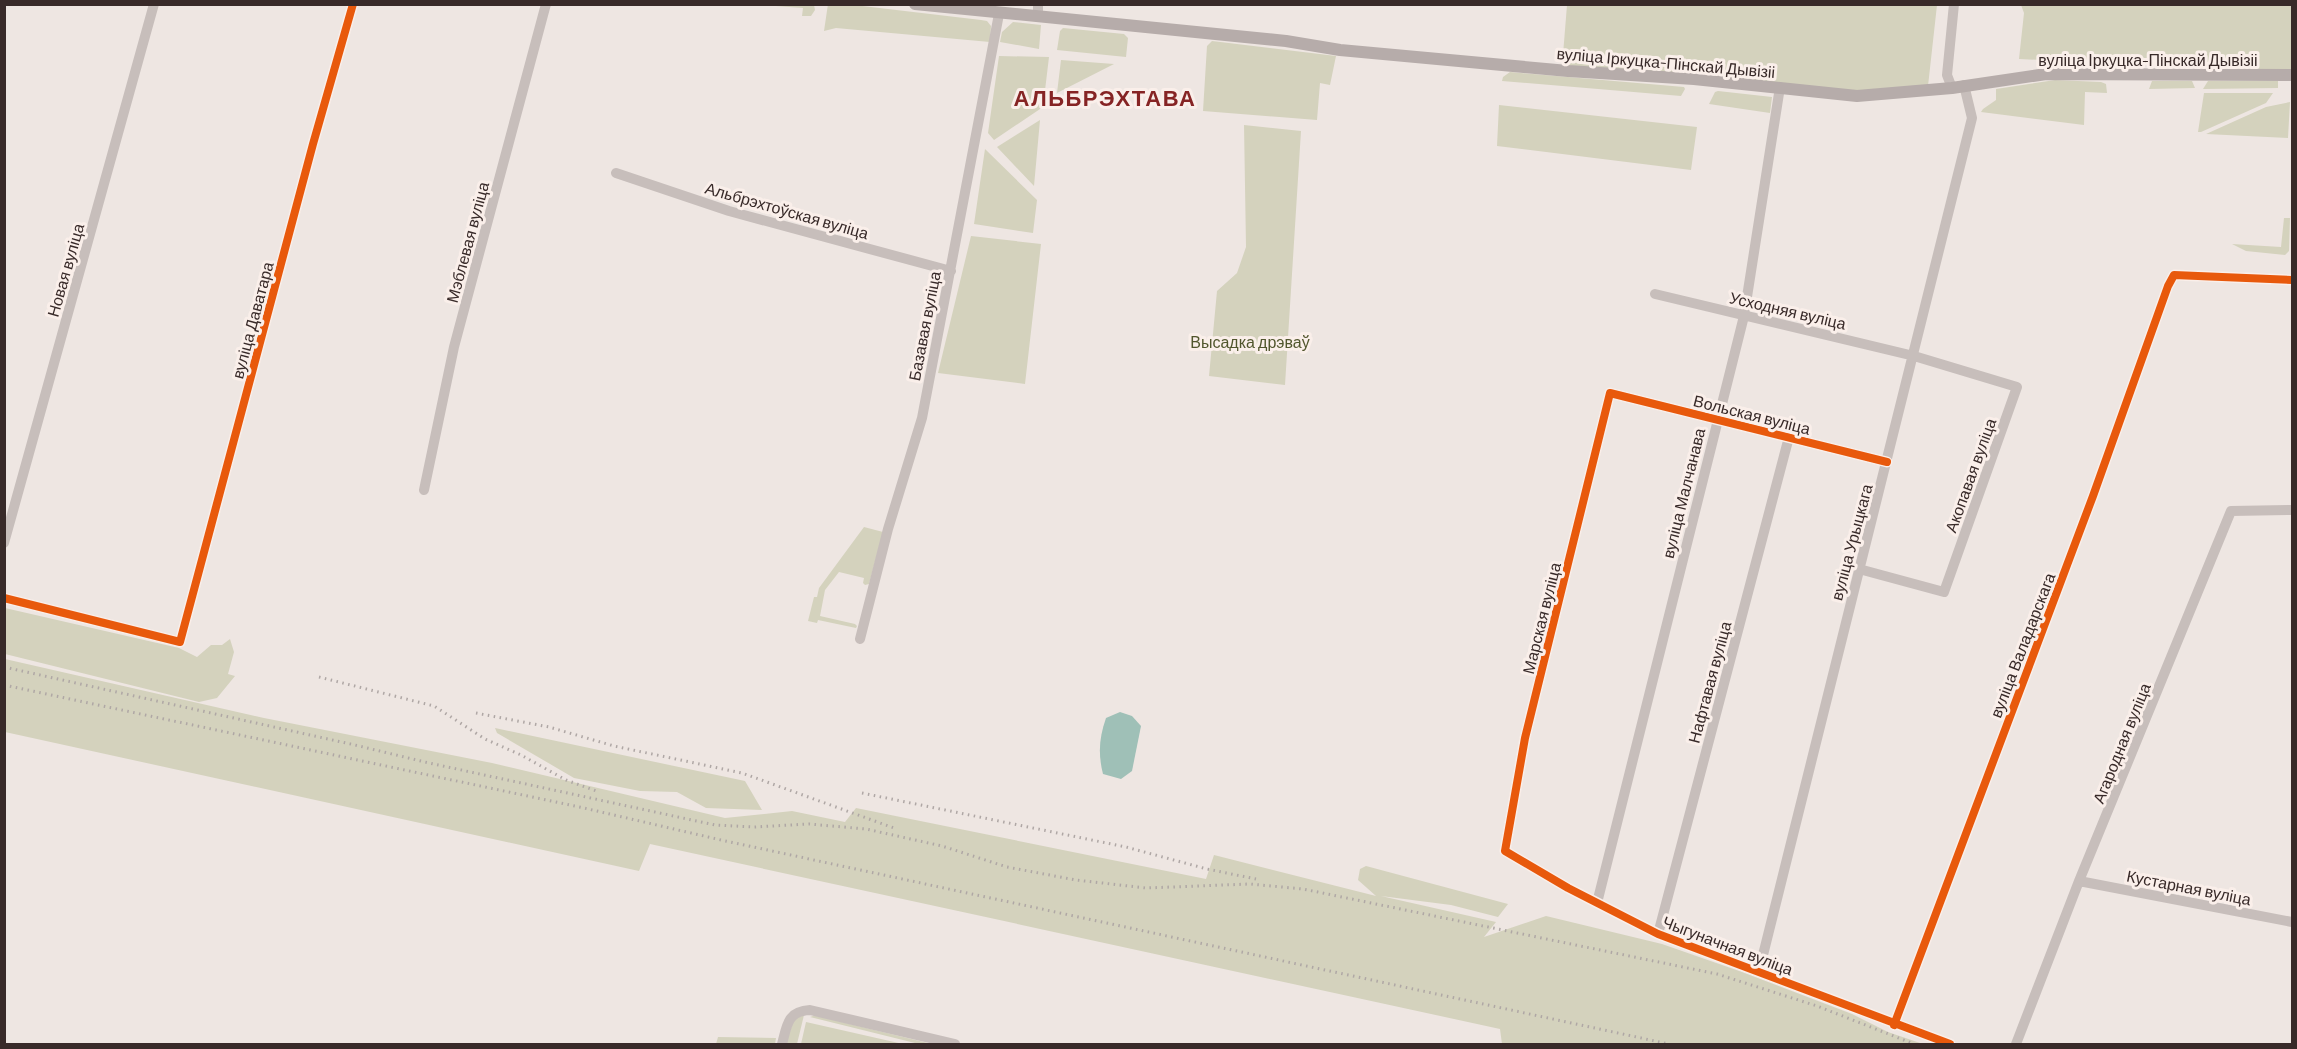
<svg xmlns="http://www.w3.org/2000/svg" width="2297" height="1049" font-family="Barlow,sans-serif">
<rect width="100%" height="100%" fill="#eee6e2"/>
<path fill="#d4d2bd" d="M828 4 854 5 981 20 987 21 991 26 990 42 836 28 824 31Z
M762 5H814L815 10 811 16H802L803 8Z
M1567 5H1937L1928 86 1875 92 1562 67Z
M2021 5H2292V71L2019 59 2024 13Z
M1013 22 1041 25 1039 49 1000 42 1002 32Z
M1063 28 1124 34 1128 38 1126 57 1057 50 1060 31Z
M1212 41 1336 56 1330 85 1320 83 1317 120 1203 111 1207 46Z
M999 56 1049 57 1043 107 994 140 988 133Z
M1061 60 1114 64 1057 93Z
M1510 72 1684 87 1685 89 1681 96 1502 81 1503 77Z
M2055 80 2101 82 2106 84 2107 93 2085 92 2084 125 1981 112 1983 109 1996 100V89Z
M2152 81H2192L2195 88 2149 89Z
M2208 81H2278V88L2203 89Z
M1718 91 1772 97 1770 113 1709 104 1715 92Z
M2204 93H2273L2266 103 2201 132H2198Z
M2290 102 2288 138 2206 134 2266 107Z
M1499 105 1697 127 1691 170 1497 146Z
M1040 120 1034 186 997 147Z
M1244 125 1301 131 1285 385 1209 376 1217 291 1237 273 1246 247Z
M985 149 1037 200 1033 233 974 224Z
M2284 218H2290L2289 251 2285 255 2246 251 2232 244 2281 247Z
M971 236 1041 244 1025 384 938 373Z
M864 527 883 532 869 584 865 585 863 583 864 578 839 572 825 590 820 616 855 624 857 626 856 628 818 620 817 623 808 621 814 597H817L819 588Z
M5 608 179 648 197 657 211 645H222L230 639 234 652 228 674 235 676 217 698 199 702 5 654Z
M5 659 264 718 492 763 725 818 792 811 845 822 856 808 1206 879 1214 855 1376 896 1358 880 1360 869 1366 866 1508 904 1498 917 1451 905 1381 896 1496 922 1484 937 1546 916 1662 944 1742 972 1852 1014 1888 1032 1923 1044H1502L1500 1029 650 844 639 871 5 732Z
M495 728 745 781 762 810 706 808 677 792 640 791 574 778 497 733Z
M804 1015 797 1044H786L794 1019Z
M813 1016H817L932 1044H919L810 1017Z
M806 1022 903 1044H801Z
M718 1037 776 1038 775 1044H716Z"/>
<path fill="#9fc0b7" d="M1120 712 1132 716 1141 726 1132 771 1121 779 1103 774C1098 754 1099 738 1106 718Z"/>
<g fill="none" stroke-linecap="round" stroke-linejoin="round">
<path stroke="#c7bebb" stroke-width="10" d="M1038 17V4
M1952 88 1947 75 1954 4
M616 173 729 211 951 271
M1655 294 1914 356 2017 387 1944 592 1859 569
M1887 462 1610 393 1525 738 1505 851 1568 888 1658 934 1950 1044
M424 490 454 347 546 4
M4 543 154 4
M4 598 180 642 313 144 353 4
M860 639 888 529 922 418 999 14
M2079 881 2292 922
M1597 903 1744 316 1780 87
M1658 934 1789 437
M1759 971 1972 118 1964 85
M1894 1025 2093 496 2168 286 2174 275 2292 280
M782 1044C787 1026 787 1011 810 1010L955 1044
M2016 1044 2079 881 2231 511 2292 510"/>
<path stroke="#b6acaa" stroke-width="12" d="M915 4 1286 41 1340 50 1568 71 1694 79 1857 96 1952 88 2046 74 2292 75"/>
<path stroke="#afa7a5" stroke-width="3" stroke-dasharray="1.5 4.5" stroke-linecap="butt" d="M4 667 355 745 429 763 715 825 754 827 809 824 866 829 942 846 1007 867 1076 880 1146 888 1250 884 1303 889 1717 974 1817 1006 1914 1044
M319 677 434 706 485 739 521 755 566 780 599 792
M4 685 584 808 721 840 1669 1044
M476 713 549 727 614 746 742 773 894 828
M862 793 1126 847 1207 869 1256 879"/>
<g stroke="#faefea" stroke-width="11">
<path id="cycleway" d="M1887 462 1610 393 1525 738 1505 851 1568 888 1658 934 1950 1044
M4 598 180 642 313 144 353 4
M1894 1025 2093 496 2168 286 2174 275 2292 280"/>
</g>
<use href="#cycleway" stroke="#e8590c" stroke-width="8"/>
</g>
<g text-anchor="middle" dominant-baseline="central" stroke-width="6" stroke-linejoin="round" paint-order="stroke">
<g font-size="16" fill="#382a29" stroke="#faefea">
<text x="2148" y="59">вуліца Іркуцка-Пінскай Дывізіі</text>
<text transform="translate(1666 62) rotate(5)">вуліца Іркуцка-Пінскай Дывізіі</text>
<text transform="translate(787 210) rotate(16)">Альбрэхтоўская вуліца</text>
<text transform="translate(467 242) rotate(-75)">Мэблевая вуліца</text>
<text transform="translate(65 270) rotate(-74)">Новая вуліца</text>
<text transform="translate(1788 310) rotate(13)">Усходняя вуліца</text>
<text transform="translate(252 320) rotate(-75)">вуліца Даватара</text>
<text transform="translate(924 326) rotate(-79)">Базавая вуліца</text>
<text transform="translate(1752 414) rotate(14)">Вольская вуліца</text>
<text transform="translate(1970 475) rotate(-70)">Акопавая вуліца</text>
<text transform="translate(1683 493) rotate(-76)">вуліца Малчанава</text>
<text transform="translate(1851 542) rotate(-75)">вуліца Урыцкага</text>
<text transform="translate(1541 618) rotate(-76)">Марская вуліца</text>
<text transform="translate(2022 645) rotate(-69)">вуліца Валадарскага</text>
<text transform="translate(1709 682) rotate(-75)">Нафтавая вуліца</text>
<text transform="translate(2121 743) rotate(-68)">Агародная вуліца</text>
<text transform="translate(2189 887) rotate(11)">Кустарная вуліца</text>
<text transform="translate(1728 945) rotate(21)">Чыгуначная вуліца</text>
</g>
<g font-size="16" fill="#51562d" stroke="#faefea">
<text x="1250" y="341">Высадка дрэваў</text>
</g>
<g font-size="22" font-weight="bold" letter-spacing="1.5" fill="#862424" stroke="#faefea">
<text x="1105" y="97">АЛЬБРЭХТАВА</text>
</g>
</g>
<rect width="2297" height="1049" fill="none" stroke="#382a29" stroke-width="12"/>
</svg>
